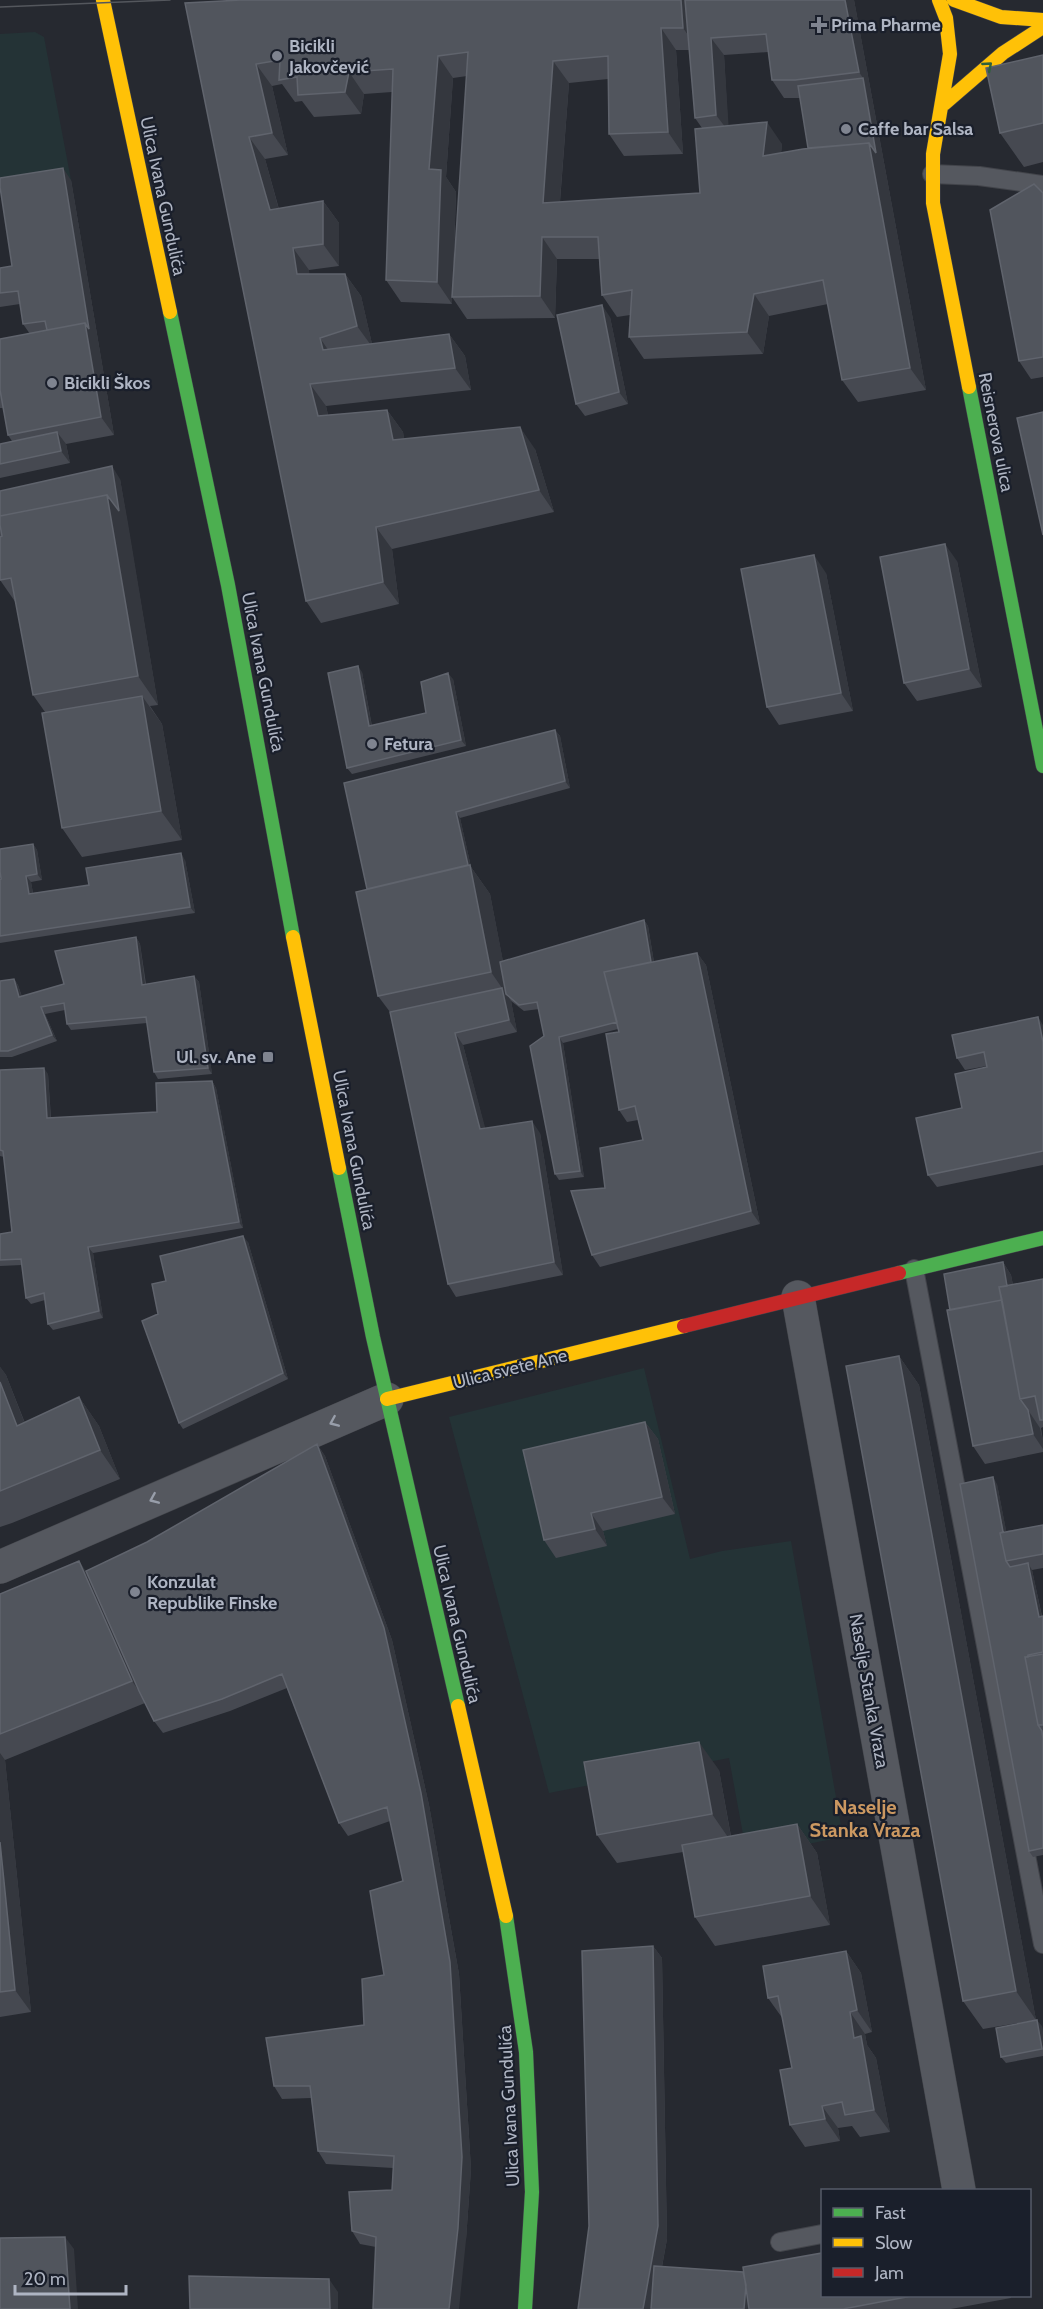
<svg xmlns="http://www.w3.org/2000/svg" width="1043" height="2309" font-family="Cabin,sans-serif">
<rect width="100%" height="100%" fill="#262930"/>
<path fill="#243336" d="M35 32 44 37 71 180 0 191V34Z
M644 1368 690 1559 722 1551 791 1541 843 1837 747 1856 729 1758 549 1793 449 1417Z"/>
<g fill="none" stroke-linecap="round" stroke-linejoin="round">
<g stroke="#42444a" stroke-width="20">
<path id="lane" d="M932 174 979 176 1043 185
M914 1269 1043 1944
M780 2242 822 2234"/>
</g>
<g stroke="#42444a" stroke-width="34">
<path id="street" d="M798 1297 959 2190
M0 1567 387 1399"/>
</g>
<g stroke="#42444a" stroke-width="15">
<path id="fast" d="M170 312 228 585 293 937
M969 387 1043 766
M339 1168 373 1337 458 1706
M899 1273 1043 1238
M506 1916 526 2052 532 2192 525 2309"/>
</g>
<g stroke="#42444a" stroke-width="15">
<path id="slow" d="M103 0 170 312
M939 0 946 18 950 54 933 154V203L969 387
M954 0 1001 17 1043 20
M944 104 1003 53 1043 27
M293 937 339 1168
M387 1399 684 1326
M458 1706 506 1916"/>
</g>
<g stroke="#42444a" stroke-width="15">
<path id="jam" d="M684 1326 899 1273"/>
</g>
<use href="#lane" stroke="#55585f" stroke-width="18"/>
<use href="#street" stroke="#55585f" stroke-width="33"/>
<use href="#fast" stroke="#4caf50" stroke-width="14"/>
<use href="#slow" stroke="#ffc107" stroke-width="14"/>
<use href="#jam" stroke="#c62828" stroke-width="14"/>
<path stroke="#54575d" stroke-width="1.5" d="M0 7 170 0"/>
</g>
<path fill="#464951" fill-rule="evenodd" d="M854 0 926 390 858 402 842 380 828 304 769 316 763 354 644 359 629 337 630 315 617 317 602 295 599 259H557L555 318 467 319 452 297V304L401 302 386 280 392 92 364 94 361 114 314 117 302 101 295 102 282 84 272 86 288 155 265 159 279 209 323 201 339 223V266L309 270V274H345L361 296 372 344 449 334 465 356 471 390 326 406 328 415 387 410 403 432 404 439 535 449 554 512 392 549 399 604 321 623 306 601 185 3ZM676 50H689L695 118 702 128 700 193 560 202 569 83 608 79 609 134 624 156 683 154ZM768 52 772 80 784 98H800L808 148 781 153 782 144 728 126 724 55ZM467 76 453 287 456 192 446 177 453 78Z
M1043 55V162L1024 167 1000 133Z
M71 180 114 435 66 444 70 463 0 478V444L12 441 8 435 3 408H0V339L30 334 23 324 20 304 0 307V268L12 266Z
M1043 193V377L1031 379 1019 361Z
M610 317 628 404 585 416 576 404Z
M120 479 158 705 150 706 162 724 182 840 82 857 62 828 45 712 33 695 16 603 0 580V491Z
M957 561 982 687 917 701 904 683Z
M826 573 853 711 779 725 767 707Z
M362 672 372 726 426 713 453 679 466 746 352 774 347 768Z
M555 730 560 736 570 788 460 818 471 867 490 894 503 962 644 920 648 926 654 962 697 953 706 965 760 1224 600 1267 592 1255 605 1188 643 1140 638 1120 627 1122 619 1110 618 1029 563 1043 584 1177 559 1180 555 1174 544 1036 539 1009 524 1011 511 1001 517 1032 463 1045 485 1129 540 1133 563 1275 456 1297 448 1284 390 1012 378 996 367 889 344 783Z
M33 844 37 850 42 880 31 882 33 893 89 885 185 860 195 913 0 943V880L1 879Z
M136 937 140 944 146 984 194 976 199 982 212 1074 158 1079 154 1072 147 1023 71 1030 67 1024 65 1010 45 1014 57 1041 12 1057H0V981L14 979 18 985 22 997 64 984Z
M1043 1025V1165L937 1187 928 1175 962 1108 987 1067V1066L965 1070 957 1058Z
M0 1070 48 1074 51 1118 157 1112 212 1081 216 1088 243 1228 93 1253 103 1318 53 1330 48 1324 45 1300 31 1304 26 1298 22 1265 0 1266V1234L12 1232 4 1157 0 1156Z
M248 1242 288 1379 183 1429 179 1423 158 1314 166 1281Z
M1003 1262 1011 1275 1013 1285 1043 1279V1427L1041 1428 1043 1441V1452L985 1464 973 1446 950 1310Z
M899 1356 919 1385 1036 2020 983 2029 963 2001Z
M0 1367 6 1375 25 1423 79 1397 99 1426 120 1479 12 1523 0 1527Z
M645 1422 658 1439 675 1514 603 1531 607 1546 556 1558 544 1540Z
M317 1444 325 1456 392 1640 429 1805 459 1974 471 2169 466 2240 376 2247 360 2244 352 2231 392 2190 393 2168 326 2164 318 2151 311 2098 282 2099 274 2086 364 2025 384 1975 403 1881 390 1821 348 1836 339 1823 287 1688 230 1711 163 1733 154 1721 145 1703 5 1760 31 2012 0 2017V1594L86 1571 147 1542Z
M997 1484 1006 1531 1043 1525V1568L1032 1570 1042 1616H1043V1855L1033 1857 1029 1851Z
M719 1770 731 1836 797 1824 817 1853 830 1925 715 1946 695 1917 683 1852 617 1863 597 1835Z
M653 1946 662 1958 667 2239 662 2267 822 2295H1011V2298L951 2309H578Z
M846 1951 861 1973 872 2032 865 2034 867 2045 876 2058 890 2132 860 2137 852 2126 838 2128 840 2141 805 2147 790 2125 792 2068 783 2019 768 1998Z
M1042 2026 1043 2035V2056L1006 2063 1001 2057Z"/>
<path fill="#34373e" d="M681 0H695L699 50 683 28Z
M845 0H854L926 390 910 368 869 143 863 78 859 72Z
M661 28 676 50 683 154 668 132Z
M711 38 724 55 729 132 716 115Z
M438 56 453 78 446 177 456 192 452 304 437 282 429 169Z
M553 61 569 83 558 225 543 203Z
M256 64 272 86 288 155 272 133Z
M349 72 364 94 361 114 345 92Z
M767 122 782 144 779 178 763 156Z
M249 137 265 159 285 232 270 210Z
M63 168 71 180 114 435 101 417 85 323Z
M323 201 339 223V266L323 244Z
M542 237 557 259 555 318 540 296Z
M293 248 309 270 312 296 297 274Z
M345 274 361 296 373 348 357 326Z
M754 294 769 316 763 354 747 332Z
M602 305 610 317 628 404 619 392Z
M449 334 465 356 471 390 455 368Z
M320 338 335 360 323 350Z
M310 384 326 406 333 438 318 416Z
M387 410 403 432 408 462 393 440Z
M520 427 535 449 554 512 539 490Z
M57 432 66 444 70 463 61 451Z
M112 466 120 479 128 523 119 511Z
M107 495 128 523 158 705 138 676Z
M376 527 392 549 399 604 383 582Z
M945 544 957 561 982 687 969 669Z
M814 555 826 573 853 711 841 693Z
M358 666 362 672 373 733 369 726Z
M448 673 453 679 466 746 461 740Z
M142 696 162 724 182 840 161 811Z
M555 730 560 736 570 788 565 781Z
M456 812 460 818 471 867 490 894 510 997 507 994 511 1001 517 1032 509 1020 502 988 491 972Z
M33 844 37 850 42 880 37 874Z
M181 853 185 860 195 913 190 907Z
M26 876 31 882 34 900 29 894Z
M644 920 648 926 656 975 652 969Z
M136 937 140 944 146 991 142 985Z
M697 953 706 965 760 1224 751 1211Z
M194 976 199 982 212 1074 208 1068Z
M14 979 18 985 24 1004 19 997Z
M41 1007 45 1014 57 1041 52 1035Z
M1038 1017 1043 1025V1042Z
M455 1033 463 1045 489 1142 480 1129Z
M559 1037 563 1043 584 1177 580 1171Z
M44 1068 48 1074 51 1125 47 1118Z
M212 1081 216 1088 243 1228 239 1222Z
M532 1121 540 1133 563 1275 554 1262Z
M243 1236 248 1242 288 1379 283 1373Z
M88 1247 93 1253 103 1318 99 1311Z
M1003 1262 1011 1275 1035 1396 1026 1398Z
M899 1356 919 1385 1036 2020 1016 1991Z
M0 1367 6 1375 37 1455 17 1426 0 1382Z
M79 1397 99 1426 120 1479 100 1450Z
M1028 1410 1040 1428 1043 1441V1449L1033 1434Z
M645 1422 658 1439 675 1514 662 1497Z
M317 1444 325 1456 392 1640 429 1805 459 1974 471 2169 466 2240 459 2309H449L421 1793Z
M993 1477 997 1484 1012 1560H1009Z
M591 1513 603 1531 607 1546 595 1529Z
M79 1561 94 1583 147 1703 132 1681Z
M1028 1563 1032 1570 1043 1622 1039 1617Z
M699 1742 719 1770 732 1843 712 1814Z
M0 1753 5 1760 31 2012 15 1990 0 1842Z
M797 1824 817 1853 830 1925 810 1896Z
M653 1946 662 1958 667 2239 654 2309H643Z
M846 1951 861 1973 872 2032 857 2010Z
M850 2012 865 2034 867 2045 876 2058 890 2132 874 2110 854 2038Z
M1037 2020 1042 2026 1043 2035V2050Z
M822 2106 838 2128 840 2141 825 2119Z
M65 2237 74 2249 78 2309H70Z
M746 2273 753 2309H744Z
M329 2279 338 2292V2309H330Z"/>
<path fill="#51555d" stroke="#60646d" stroke-width="1.5" d="M241 0H681L683 28H661L668 132 609 134 608 56 553 61 543 203 700 193 695 129 767 122 763 156 803 149 869 143 910 368 842 380 823 280 754 294 747 332 629 337 632 290 602 295 598 237H542L540 296 452 297 468 52 438 56 429 169 441 170 437 282 386 280 393 69 349 72 345 92 298 95 297 77 279 80 280 60 256 64 272 133 249 137 270 210 323 201V244L293 248 297 274H345L357 326 320 338 323 350 449 334 455 368 310 384 318 416 387 410 393 440 520 427 539 490 376 527 383 582 306 601 185 3Z
M685 0H845L859 72 795 80H772L766 34 711 38 716 115 695 118Z
M1043 55V123L1000 133 986 68Z
M863 78 876 153 869 143 808 148 798 86Z
M63 168 89 329 85 323 47 330 45 321 23 324 18 291 0 293V268L12 266 0 187V178Z
M1034 184 1043 193V357L1019 361 990 210Z
M602 305 619 392 576 404 557 315Z
M85 323 101 417 8 435 0 390V339Z
M1043 412V535L1017 418Z
M57 432 61 451 0 464V444Z
M112 466 119 511 107 495 0 516V491Z
M107 495 138 676 33 695 11 578 0 580V537L2 536 0 525V516Z
M945 544 969 669 904 683 880 557Z
M814 555 841 693 767 707 741 569Z
M358 666 369 726 426 713 421 682 448 673 461 740 347 768 328 673Z
M142 696 161 811 62 828 42 713Z
M555 730 565 781 456 812 468 865 367 889 344 783Z
M33 844 37 874 26 876 29 894 89 885 86 868 181 853 190 907 0 936V880L1 879 0 871V849Z
M470 865 491 972 378 996 356 892Z
M644 920 651 962 604 972 617 1022 559 1037 580 1171 555 1174 530 1046 544 1036 537 1002 519 1005 506 994 500 962Z
M136 937 142 985 194 976 208 1068 154 1072 146 1017 67 1024 64 1003 41 1007 52 1035 8 1051H0V981L14 979 19 997 64 984 55 951Z
M697 953 751 1211 592 1255 571 1191 605 1188 600 1148 643 1140 635 1106 619 1110 606 1034 619 1032 604 972Z
M502 988 509 1020 455 1033 480 1129 532 1121 554 1262 448 1284 390 1012Z
M1038 1017 1043 1042V1151L928 1175 916 1118 962 1108 955 1074 987 1067 984 1052 957 1058 952 1035Z
M44 1068 47 1118 157 1112 156 1083 212 1081 239 1222 88 1247 99 1311 48 1324 44 1293 26 1298 21 1259 0 1260V1234L12 1232 3 1151 0 1150V1070Z
M243 1236 283 1373 179 1423 142 1321 158 1314 152 1284 166 1281 160 1256Z
M1003 1262 1007 1286 999 1287 1002 1300 950 1310 944 1274Z
M1043 1279V1420H1040L1035 1396 1020 1399 999 1287Z
M1002 1300 1020 1399 1028 1410 1033 1434 973 1446 947 1310Z
M899 1356 1016 1991 963 2001 846 1366Z
M0 1382 17 1426 79 1397 100 1450 0 1491Z
M645 1422 662 1497 591 1513 595 1529 544 1540 523 1450Z
M317 1444 384 1628 421 1793 450 1962 462 2157 458 2228 449 2309H373L376 2237 352 2231 349 2192 392 2190 394 2156 318 2151 310 2086H274L266 2038 364 2025 362 1979 384 1975 370 1891 403 1881 387 1807 339 1823 282 1674 222 1699 154 1721 139 1691 86 1571 147 1542Z
M993 1477 1003 1532 1000 1533 1006 1561 1010 1567 1028 1563 1039 1617 1043 1616V1652L1028 1655V1657H1025L1038 1725 1042 1731 1043 1739V1848L1029 1851 960 1484Z
M1043 1525V1554L1006 1561 1000 1533Z
M79 1561 132 1681 0 1734V1594Z
M1043 1654V1725H1038L1025 1657Z
M699 1742 712 1814 597 1835 584 1762Z
M797 1824 810 1896 695 1917 682 1845Z
M0 1842 15 1990 0 1992Z
M653 1946 658 2226 643 2309H578L589 2226 582 1951Z
M846 1951 857 2010 850 2012 854 2038 861 2036 874 2110 845 2115 842 2102 822 2106 825 2119 790 2125 780 2070 792 2068 778 1996 768 1998 763 1966Z
M1037 2020 1042 2049 1001 2057 996 2028Z
M65 2237 70 2309H0V2238Z
M822 2253V2295H917L843 2309H749L743 2267Z
M654 2266 743 2272 746 2285 744 2309H651Z
M189 2276 329 2279 330 2309H190Z"/>
<defs><path id="oneway-chevron" d="M-2-3.5L2.5 0L-2 3.5" fill="none" stroke-width="1.6" stroke-linecap="round" stroke-linejoin="round" transform="scale(1.5)"/></defs>
<use stroke="#30603c" href="#oneway-chevron" transform="translate(988 66) rotate(-41)"/>
<g stroke="#989eaa">
<use href="#oneway-chevron" transform="translate(334 1422) rotate(157)"/>
<use href="#oneway-chevron" transform="translate(154 1499) rotate(157)"/>
</g>
<g fill="#7f8490" stroke="#1a1f2b" stroke-width="2">
<path d="M816 16h6v6h6v6h-6v6h-6v-6h-6v-6h6z"/>
<circle cx="277" cy="56" r="6"/>
<circle cx="846" cy="129" r="6"/>
<circle cx="52" cy="383" r="6"/>
<circle cx="372" cy="744" r="6"/>
<rect x="262" y="1051" width="12" height="12" rx="3"/>
<circle cx="135" cy="1592" r="6"/>
</g>
<g text-anchor="middle" dominant-baseline="central" stroke-width="4.5" stroke-linejoin="round" paint-order="stroke">
<g font-size="18" font-weight="bold" fill="#afb5c3" stroke="#1a1f2b" text-anchor="start">
<text x="831" y="25">Prima Pharme</text>
<text x="289" y="46">Bicikli<tspan x="289" dy="21">Jakovčević</tspan></text>
<text x="858" y="129">Caffe bar Salsa</text>
<text x="64" y="383">Bicikli Škos</text>
<text x="384" y="744">Fetura</text>
<text x="256" y="1057" text-anchor="end">Ul. sv. Ane</text>
<text x="147" y="1582">Konzulat<tspan x="147" dy="21">Republike Finske</tspan></text>
</g>
<g font-size="18" fill="#afb5c3" stroke="#1a1f2b">
<text transform="translate(163 196) rotate(78)">Ulica Ivana Gundulića</text>
<text transform="translate(996 432) rotate(79)">Reisnerova ulica</text>
<text transform="translate(263 672) rotate(79)">Ulica Ivana Gundulića</text>
<text transform="translate(354 1150) rotate(79)">Ulica Ivana Gundulića</text>
<text transform="translate(510 1369) rotate(-14)">Ulica svete Ane</text>
<text transform="translate(457 1624) rotate(77)">Ulica Ivana Gundulića</text>
<text transform="translate(869 1691) rotate(80)">Naselje Stanka Vraza</text>
<text transform="translate(509 2106) rotate(-93)">Ulica Ivana Gundulića</text>
</g>
<g font-size="20" font-weight="bold" fill="#cb9861" stroke="#1a1f2b">
<text x="865" y="1807">Naselje<tspan x="865" dy="23">Stanka Vraza</tspan></text>
</g>
</g>
<rect x="821" y="2189" width="210" height="108" fill="#1a1f2b" stroke="#565b68" stroke-width="1.5"/>
<rect x="833" y="2208" width="30" height="9" fill="#4caf50" stroke="#565b68" stroke-width="1.5"/>
<text x="875" y="2219" font-size="18" fill="#afb5c3">Fast</text>
<rect x="833" y="2238" width="30" height="9" fill="#ffc107" stroke="#565b68" stroke-width="1.5"/>
<text x="875" y="2249" font-size="18" fill="#afb5c3">Slow</text>
<rect x="833" y="2268" width="30" height="9" fill="#c62828" stroke="#565b68" stroke-width="1.5"/>
<text x="875" y="2279" font-size="18" fill="#afb5c3">Jam</text>
<path d="M15 2285v9h111v-9" fill="none" stroke="#afb5c3" stroke-width="3"/>
<text x="24" y="2285" font-size="18" fill="#afb5c3" stroke="#1a1f2b" stroke-width="4.5" paint-order="stroke">20 m</text>
</svg>
